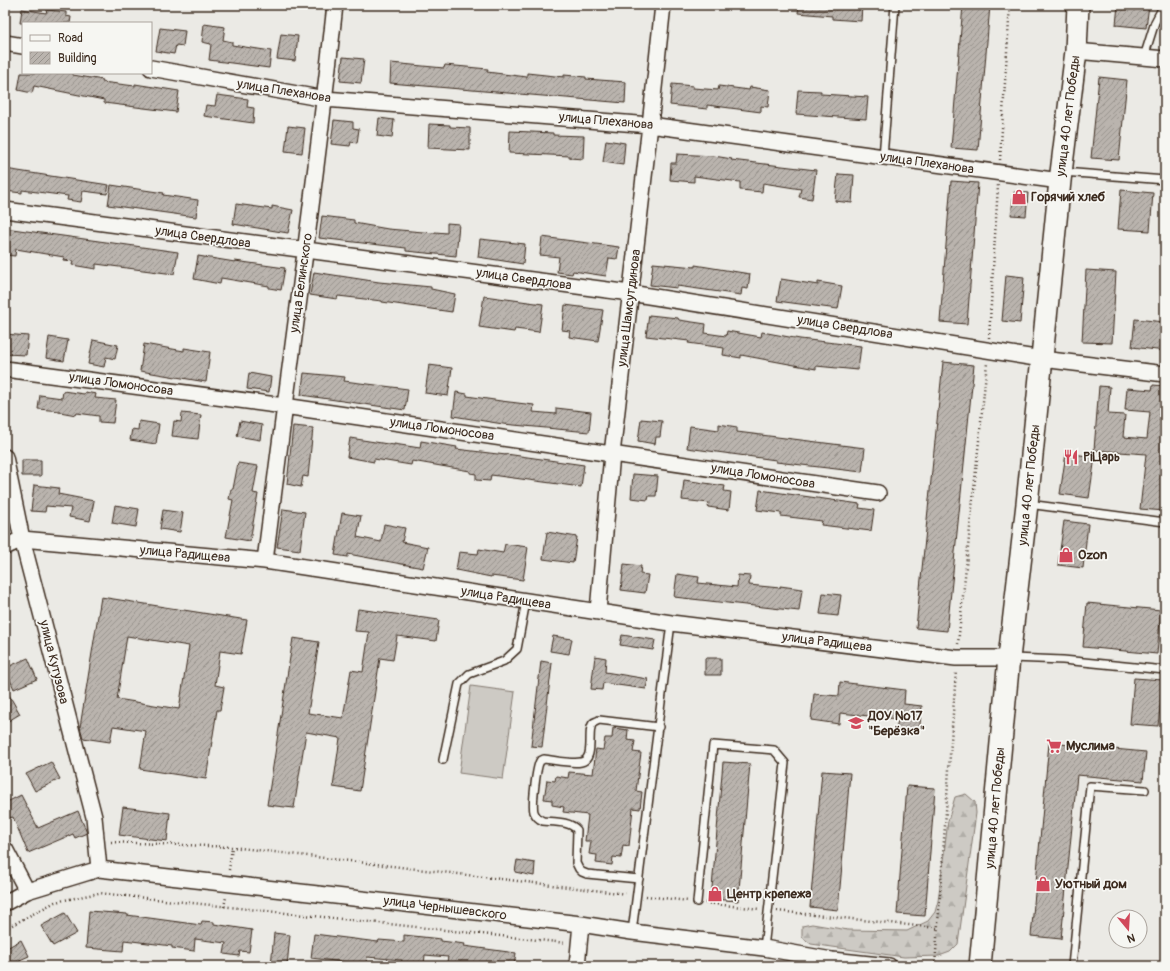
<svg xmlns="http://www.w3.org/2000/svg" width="1170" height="971" font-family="Pangolin,sans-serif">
<defs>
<pattern id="forest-firs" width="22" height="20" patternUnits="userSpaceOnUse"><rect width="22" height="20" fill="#cdcac4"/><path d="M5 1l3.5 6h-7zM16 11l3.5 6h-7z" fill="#b1aea8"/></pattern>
<pattern id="building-hatch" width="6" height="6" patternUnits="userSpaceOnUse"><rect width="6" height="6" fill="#bab4ae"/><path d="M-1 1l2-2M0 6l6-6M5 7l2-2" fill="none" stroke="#98938d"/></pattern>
</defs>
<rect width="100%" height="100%" fill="#ebeae5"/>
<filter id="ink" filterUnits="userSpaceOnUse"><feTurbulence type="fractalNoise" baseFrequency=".025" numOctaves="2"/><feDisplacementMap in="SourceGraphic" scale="8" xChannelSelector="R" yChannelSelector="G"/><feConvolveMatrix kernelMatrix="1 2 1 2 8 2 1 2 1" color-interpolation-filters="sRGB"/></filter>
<g filter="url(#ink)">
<path fill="#cdcac4" stroke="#847a71" d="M471 686 515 692 503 779 459 773Z"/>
<path fill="url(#forest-firs)" stroke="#847a71" d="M966 794 975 802 976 813 958 944 950 952 939 956 904 957 811 944 802 937V926L812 924 848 930 907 931 928 921 935 912 938 901 948 821 955 797Z"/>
<path fill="url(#building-hatch)" stroke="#3b2a1e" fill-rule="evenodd" d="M799 5H862L861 21 832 19V16L798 13Z
M963 5H990L978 150 951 148Z
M1118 5H1149L1146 28 1116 25Z
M22 9 46 13 47 10 66 12V16L71 17 70 23H20Z
M204 24 225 27 223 40 232 42V45L271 51 269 68 209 60 211 44 202 42Z
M160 28 185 31 183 46 176 45 174 54 156 51Z
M281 34 298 36 295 61 277 59Z
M343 57 364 59 361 83 340 81Z
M391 63 444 68 445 65 488 69 487 72 527 77V73L564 77V75L586 77V79L626 82 625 103 390 83Z
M21 73H73V75L103 80 102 82 135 86V84L179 91 176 112 104 103V100L34 86 32 93 18 90Z
M1099 77 1127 80 1119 160 1091 158Z
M672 84 693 86V88L718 90 719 86 749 90 750 87 770 90 768 107 761 106V112L707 105V109L670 105Z
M798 90 821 91V94L868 97 866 119 796 114Z
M217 95 248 99 247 107 254 108 253 123 204 116 206 105 215 106Z
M379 118 394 120 392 138 377 136Z
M334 120 353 122V128L359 129 357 143 351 142 350 146 331 144Z
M429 124 450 125V127L470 128V150L428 148Z
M288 126 305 128 302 153 285 151Z
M510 131 553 133V135L584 136 583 159 570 158V156L509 153Z
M606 140 625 143 623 165 603 162Z
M677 154 714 156 732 159 731 160 816 170 812 199 799 197 801 189 763 183 762 192 740 190V182L694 176V182L670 180 671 163H676Z
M5 169 109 185 107 194 83 191 81 202 67 200 68 196 22 190V193L5 191Z
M838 174 854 175 852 203 835 201Z
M951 181 978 183 967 324 940 322Z
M111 185 164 193 163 195 198 200 196 217 108 205Z
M1121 190 1153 193 1150 231 1118 229Z
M1014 192 1028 193 1026 216 1011 215Z
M236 204 272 209V206L293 210 288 233 233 224Z
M322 216 354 220V223L388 229 435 233V232L447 233V223L459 224 456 256 406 251V248L319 238Z
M5 228 178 252 174 274 96 264V269L72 265 73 261 63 260 64 257 16 249 15 256 5 255Z
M542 237 619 247 617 259 609 258 606 276 573 271 572 274 557 272 559 257 540 255Z
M480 239 525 244 523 264 478 257Z
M198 256 235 262V261L285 268 281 290 269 288V286L221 278 220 284 194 279Z
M653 263 695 267V265L750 274 748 289 742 288 741 295 677 286V288L650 285Z
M1086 270 1116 272 1112 343 1082 342Z
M314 272 379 282 431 287V289L455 294 452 312 382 302V301L338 296 337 299 310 295Z
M1006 275 1024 277 1020 323 1002 321Z
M781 279 818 285V282L842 286 838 309 777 301Z
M484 296 543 304 539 332 515 329 514 332 479 327Z
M565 305 603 310 598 341 569 337 570 331 562 330Z
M649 315 678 318 679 320 706 324 705 333 726 336 727 331 761 337 762 332 800 339 861 346 858 370 816 366V369L741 355V358L723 355 724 348 688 343 689 341 646 336Z
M1135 319 1165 322V351L1132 347Z
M5 334 28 336 26 355 5 354Z
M49 337 68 340 64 361 46 358Z
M93 340 118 345 115 359 106 357 104 367 88 364Z
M144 344 184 351V348L210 352 206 382 140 371Z
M943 362 974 365 947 631 916 628Z
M429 365 452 368 448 396 425 393Z
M249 373 271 377 269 392 247 389Z
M304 373 345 377 344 381 408 389 405 410 301 395Z
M1153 385 1165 386V511L1140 509 1146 454 1094 450 1099 386 1110 387 1108 414 1125 415 1123 437 1147 439 1150 412 1125 410 1127 388 1152 390Z
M63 391 84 394 85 392 96 394 95 398 116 400 113 423 99 422V416L77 413 76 415 60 412V411L38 409 40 395 62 398Z
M456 392 467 394V396L501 401 534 405 533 412 556 414V408L591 412 589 432 503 424 453 416Z
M182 413 201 415 198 439 172 436 174 421 181 422Z
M641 419 662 421 660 437H656L655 444 638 441Z
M139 421 159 424 156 444 130 440 132 429 138 430Z
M240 421 262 425 260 440 237 436Z
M719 424 737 427V432L865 448 862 472 776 462V460L687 448 690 426 719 430Z
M293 426 313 428 308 477 303 476 301 487 287 484Z
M350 438 394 445V444L420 448 421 441 457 447 456 449 506 455V454L584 465 581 487 491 475 490 481 476 480V474L470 473V471L412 461 411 465 374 459V462L347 457Z
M1066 453 1095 457 1089 498 1060 494Z
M22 460H41V476H22Z
M238 463 258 466 253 493 258 494 250 541 226 537 233 500 229 499 231 489H233Z
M633 474 658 476 656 496H649L648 500 631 498Z
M684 480 725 486 724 491 731 492 729 510 708 507 709 503 682 500Z
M34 485 59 488 58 494 94 501 90 521 69 517 71 508 46 506 45 512 31 511Z
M760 490 860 504 859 508 874 510 871 531 821 525 822 521 781 516V513L757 510Z
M115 505 139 509 136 527 112 523Z
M283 509 305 512 300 550 277 547Z
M163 510 183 513 180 532 160 529Z
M342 513 361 516 357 537 381 542 384 524 405 528 402 542 428 547 423 568 348 554V557L335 555Z
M1064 521 1088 524 1083 568 1058 565Z
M547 532 577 537 573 563 543 559Z
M505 544 528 547 523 580 491 576V577L456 570 459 552 478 554 479 549 503 553Z
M624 564 641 566 640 574 648 575 645 593 621 590Z
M677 574 699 577 698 583 737 587 738 575 750 576 749 585 780 588V586L802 589 799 611 674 597Z
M823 593 841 595 838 616 820 614Z
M101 597 247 620 241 654 220 651 215 685 224 687 220 710H217L206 779 140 769 146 731 113 726 110 742 83 738 80 727ZM127 636 189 646 179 709 117 699Z
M1087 603 1161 610 1157 654 1083 647Z
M358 609 439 620 436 641 397 636 393 660 380 658 360 791 333 787 340 738 306 732 294 808 267 805 293 638 319 642 308 713 343 718 351 670 363 672 369 632 355 631Z
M622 635 655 640 653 650 620 645Z
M553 636 572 639 569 654 550 651Z
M595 656 606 658 605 672 648 679 646 689 603 683 602 690 591 689Z
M28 658 37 679 14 689 5 668Z
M705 658H721V675H705Z
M541 661 552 663 542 747 531 746Z
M1134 678 1163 680 1158 726 1130 724Z
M840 682 905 690 904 704 922 706 919 733 896 730 898 719 840 713 839 724 811 720 814 694 839 696Z
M5 688 20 714 5 723Z
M613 728 628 730 627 740 635 741 633 752 641 753 636 791 642 792 640 809 633 808 629 846 623 845 621 858 613 857 612 865 596 863 597 855 589 854 591 841H585L588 815 563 812 564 807 552 805V800L544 799 547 780 555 781 556 776 568 778 569 772 593 774 596 749 603 750 605 738H612Z
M1049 743 1146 752 1143 781 1077 775 1061 939 1031 936Z
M51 762 60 779 35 791 26 774Z
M723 762 750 764 738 901 711 899Z
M822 771 850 773 838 910 810 907Z
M907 786 935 788 925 916 897 914Z
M21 795 38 828 78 811 87 833 75 838 73 834 28 853 13 817 10 818 5 809V803Z
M123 807 170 813 167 841 119 835Z
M517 860 535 863 534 876 515 872Z
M89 911 127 914V915L201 925 202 921 214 922V924L252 930 249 952 240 951 239 956 224 954 226 943 195 939 194 951 172 948V946L124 940 123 951 86 948Z
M65 913 77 933 53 946 41 926Z
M274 933 290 935 287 966H271Z
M314 934 378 942 379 940 404 942V935L441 939V941L465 944 464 946 516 953 514 966H446L448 957 425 955 424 965 401 963 402 960 367 957 366 965 311 958Z
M21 940 29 956 20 960 23 966H5V949Z"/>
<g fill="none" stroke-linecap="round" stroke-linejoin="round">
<g stroke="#3b2a1e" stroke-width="10">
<path id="lane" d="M1144 57 1155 22 1164 5
M883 157 895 5
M1063 172 1165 180
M1028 504 1165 522
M1012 658 1063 660 1165 670
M443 760 459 684 469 674 504 661 517 649 526 601
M639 879 587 874 582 872 579 869 576 863 577 830C570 821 554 822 543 821 538 819 536 817 534 812 532 805 536 768 540 761L544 759C554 760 571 764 581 762 596 759 586 731 593 723 594 722 598 721 599 720L659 727
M697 902 713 745 774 750 785 763 764 948
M632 932 671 623
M1072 966 1090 786 1145 790"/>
</g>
<g stroke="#3b2a1e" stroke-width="18">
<path id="street" d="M5 43 23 46
M1076 51 1165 59
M151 68 325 99 650 125 1060 181
M5 210 630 293 1042 359 1165 374
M5 369 284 406 878 493
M5 457 22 539 94 817 99 869
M5 547 22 539 265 561 671 623 956 658H1009
M265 561C288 376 315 191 335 5
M598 611 612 454 650 125 663 5
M5 849 27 891
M5 903 27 891 99 869 581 924 632 932 764 948 832 960 889 966
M577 966 581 924"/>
</g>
<g stroke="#3b2a1e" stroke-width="24">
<path id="secondary" d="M980 966 1009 658 1027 504 1060 181 1076 51 1078 5"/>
</g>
<path stroke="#3b2a1e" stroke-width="2.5" stroke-dasharray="1 3" stroke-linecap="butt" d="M1000 160 1010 5
M989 338 998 185
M958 644 987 363
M111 842 232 847 627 894
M229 870 232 847
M646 896 688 901
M705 903 760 909
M224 907 226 897
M777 911 937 928
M5 929 55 902 99 893 566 943
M935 966 956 671"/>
<use href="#lane" stroke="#f6f6f2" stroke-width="7"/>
<use href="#street" stroke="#f6f6f2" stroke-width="15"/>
<use href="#secondary" stroke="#f6f6f2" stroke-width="21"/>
</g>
</g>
<defs>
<g id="shop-bare" transform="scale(1.2)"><path d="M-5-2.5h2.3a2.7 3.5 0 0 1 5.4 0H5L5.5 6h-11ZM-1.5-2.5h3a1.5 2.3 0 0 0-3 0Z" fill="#d1495b" stroke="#f6f6f2" stroke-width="2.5" paint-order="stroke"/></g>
<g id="restaurant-bare" transform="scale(1.2)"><path d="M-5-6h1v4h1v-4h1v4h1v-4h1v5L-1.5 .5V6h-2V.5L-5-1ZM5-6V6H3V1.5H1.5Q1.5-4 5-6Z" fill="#d1495b" stroke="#f6f6f2" stroke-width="2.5" paint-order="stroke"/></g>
<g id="school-bare" transform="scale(1.2)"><path d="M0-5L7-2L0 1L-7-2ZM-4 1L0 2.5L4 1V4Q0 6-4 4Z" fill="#d1495b" stroke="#f6f6f2" stroke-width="2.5" paint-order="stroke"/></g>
<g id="supermarket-bare" transform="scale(1.2)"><path d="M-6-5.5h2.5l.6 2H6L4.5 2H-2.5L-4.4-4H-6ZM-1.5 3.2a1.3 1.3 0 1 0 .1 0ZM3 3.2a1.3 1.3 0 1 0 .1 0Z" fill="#d1495b" stroke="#f6f6f2" stroke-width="2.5" paint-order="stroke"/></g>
</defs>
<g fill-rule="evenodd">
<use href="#shop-bare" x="1019" y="197"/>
<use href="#restaurant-bare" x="1071" y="457"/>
<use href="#shop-bare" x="1066" y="555"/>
<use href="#school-bare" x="856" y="723"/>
<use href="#supermarket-bare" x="1054" y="746"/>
<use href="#shop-bare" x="1043" y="884"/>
<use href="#shop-bare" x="715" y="894"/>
</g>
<g text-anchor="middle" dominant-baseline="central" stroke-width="3.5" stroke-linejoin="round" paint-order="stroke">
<g font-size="13" fill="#3b2a1e" stroke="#f6f6f2">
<text transform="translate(284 91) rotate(9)">улица Плеханова</text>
<text transform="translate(1068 116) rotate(-83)">улица 40 лет Победы</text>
<text transform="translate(606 121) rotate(5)">улица Плеханова</text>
<text transform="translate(927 163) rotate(8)">улица Плеханова</text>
<text transform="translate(203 237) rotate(8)">улица Свердлова</text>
<text transform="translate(524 279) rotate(8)">улица Свердлова</text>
<text transform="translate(301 283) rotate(-82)">улица Белинского</text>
<text transform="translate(629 308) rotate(-83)">улица Шамсутдинова</text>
<text transform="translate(845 327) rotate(9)">улица Свердлова</text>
<text transform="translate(121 384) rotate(8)">улица Ломоносова</text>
<text transform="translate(442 429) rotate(8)">улица Ломоносова</text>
<text transform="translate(763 476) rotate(9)">улица Ломоносова</text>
<text transform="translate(1029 485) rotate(-84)">улица 40 лет Победы</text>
<text transform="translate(185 554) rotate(5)">улица Радищева</text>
<text transform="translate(506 598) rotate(9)">улица Радищева</text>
<text transform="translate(827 642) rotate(7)">улица Радищева</text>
<text transform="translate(54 662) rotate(76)">улица Кутузова</text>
<text transform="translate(995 808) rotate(-85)">улица 40 лет Победы</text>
<text transform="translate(445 908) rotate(7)">улица Чернышевского</text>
</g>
<g font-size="13" font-weight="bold" fill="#3b2a1e" stroke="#f6f6f2" text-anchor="start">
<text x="1031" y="197">Горячий хлеб</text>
<text x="1083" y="457">PiЦарь</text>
<text x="1078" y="555">Ozon</text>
<text x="868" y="716">ДОУ №17<tspan x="868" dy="15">"Берёзка"</tspan></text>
<text x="1066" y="746">Муслима</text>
<text x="1055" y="884">Уютный дом</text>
<text x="727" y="894">Центр крепежа</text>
</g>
</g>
<rect width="1170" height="971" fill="none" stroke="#f6f6f2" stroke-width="20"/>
<rect x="10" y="10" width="1150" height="951" fill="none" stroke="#3b2a1e" stroke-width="1.5" filter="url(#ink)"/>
<rect x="22" y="22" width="130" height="52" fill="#f6f6f2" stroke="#aba49d"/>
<rect x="30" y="35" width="20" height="6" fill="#f6f6f2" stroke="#aba49d"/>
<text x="58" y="42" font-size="12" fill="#3b2a1e">Road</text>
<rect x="30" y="52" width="20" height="12" fill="url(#building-hatch)" stroke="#aba49d"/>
<text x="58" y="62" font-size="12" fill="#3b2a1e">Building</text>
<g transform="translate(1128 929) rotate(162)"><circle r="19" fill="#f6f6f2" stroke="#aba49d"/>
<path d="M0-3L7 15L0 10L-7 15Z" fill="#d1495b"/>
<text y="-6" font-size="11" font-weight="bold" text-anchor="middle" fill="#3b2a1e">N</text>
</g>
</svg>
